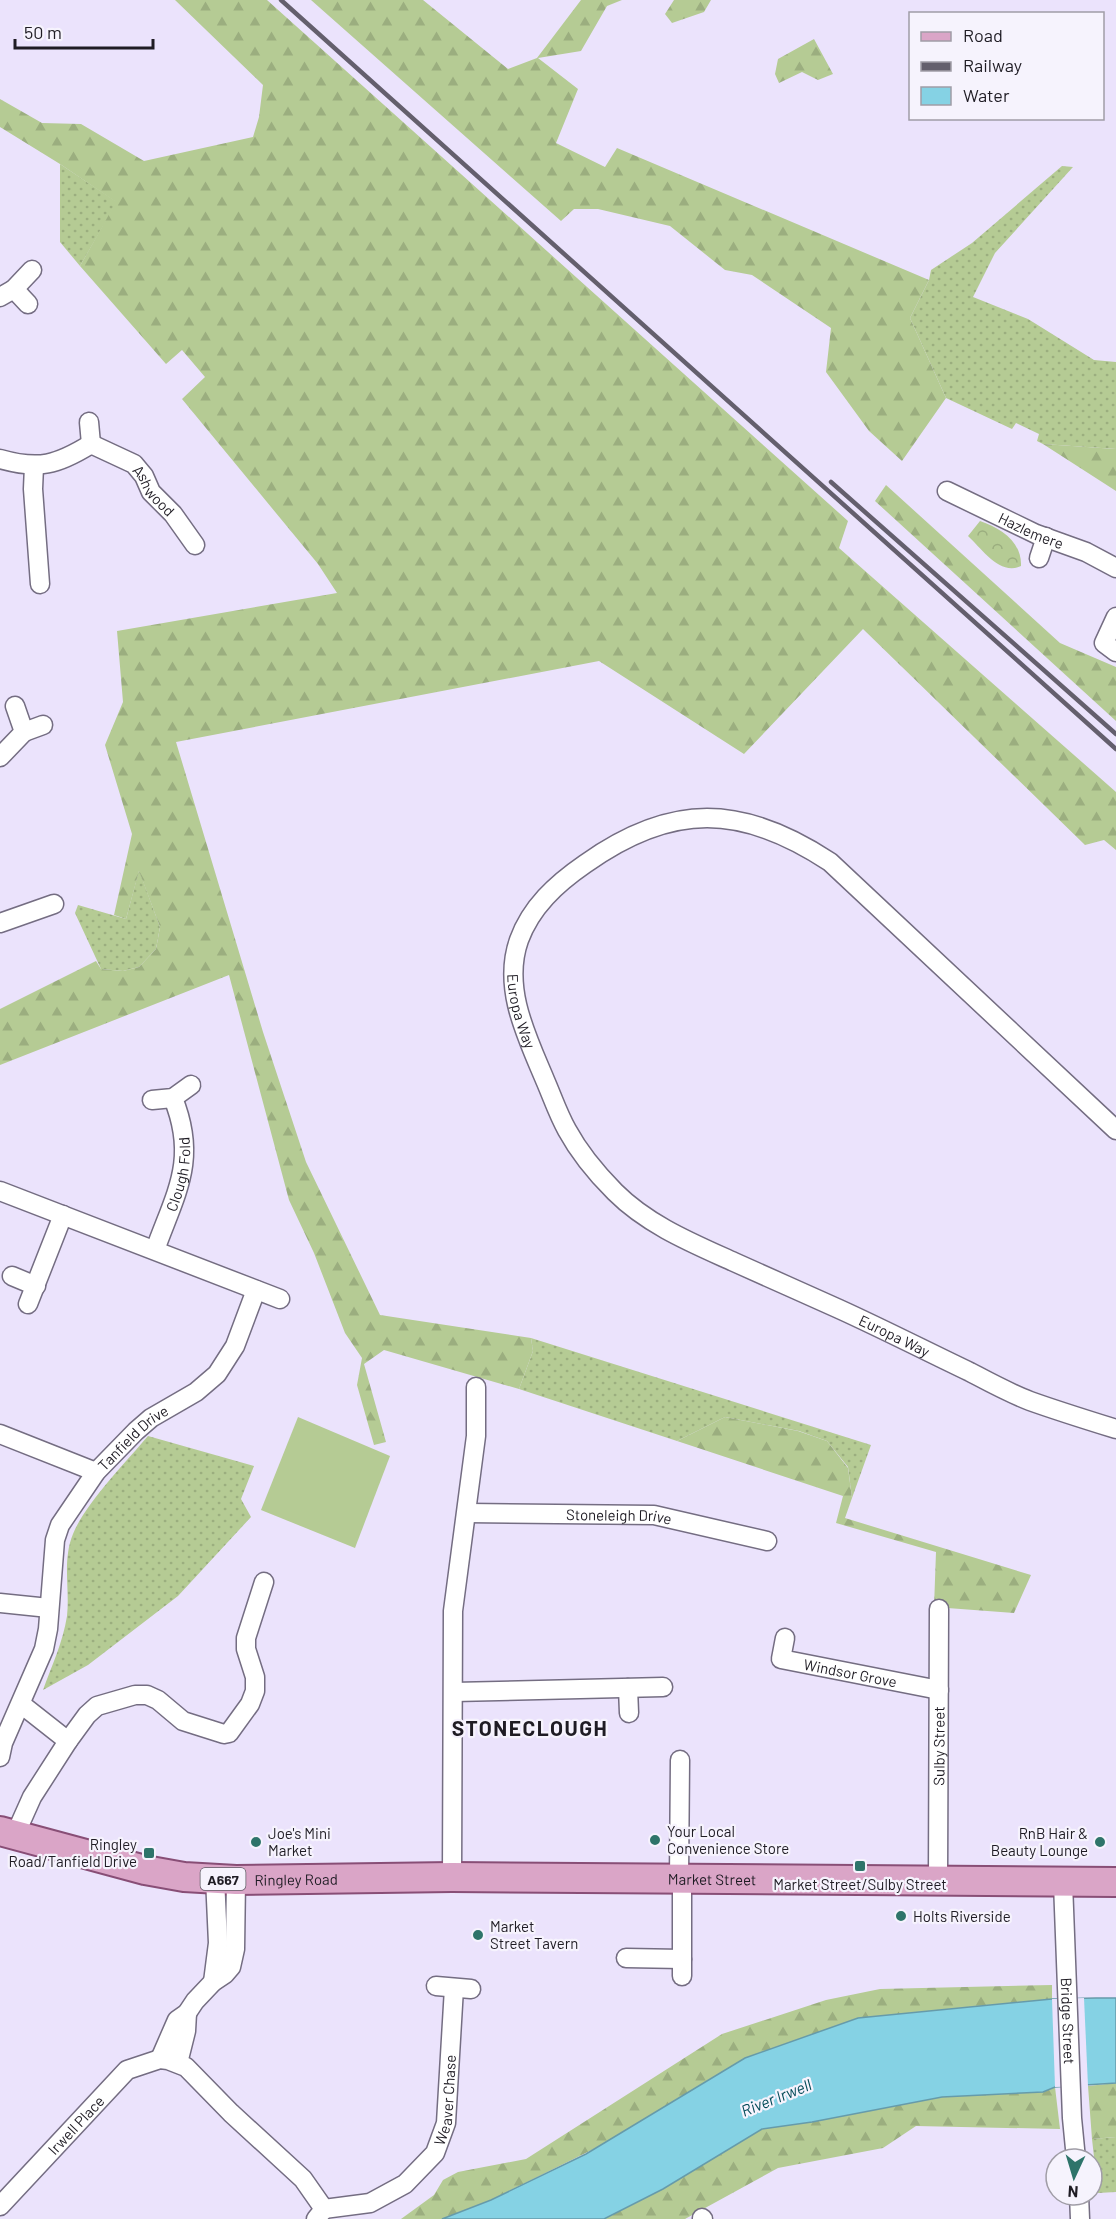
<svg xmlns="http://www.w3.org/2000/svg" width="1116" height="2219" font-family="Barlow,sans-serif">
<defs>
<pattern id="grass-dots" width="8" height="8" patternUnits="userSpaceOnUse" patternTransform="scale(1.5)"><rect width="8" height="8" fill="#b5cb94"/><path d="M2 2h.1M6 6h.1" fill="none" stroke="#9bae7f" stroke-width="1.8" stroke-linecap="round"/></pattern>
<pattern id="forest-firs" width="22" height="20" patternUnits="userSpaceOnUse" patternTransform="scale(1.5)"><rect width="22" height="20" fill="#b5cb94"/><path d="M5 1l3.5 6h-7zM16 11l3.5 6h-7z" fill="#9bae7f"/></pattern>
<pattern id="park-crowns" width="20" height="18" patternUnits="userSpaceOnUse" patternTransform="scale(1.5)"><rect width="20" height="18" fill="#b5cb94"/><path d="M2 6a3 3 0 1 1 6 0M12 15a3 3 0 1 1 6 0" fill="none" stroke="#9bae7f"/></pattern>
</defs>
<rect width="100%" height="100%" fill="#ebe3fc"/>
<path fill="url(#grass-dots)" d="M60 164 117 202 80 266 60 242Z
M1062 166 1073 167 995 253 973 297 1028 319 1094 360 1116 362V449L1043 444 1037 441 1039 434 1016 423 1012 429 946 398 910 318 929 280 931 270 972 243Z
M139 870 160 927 156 949 139 967 123 971 101 969 75 913 78 905 126 919Z
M531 1338 871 1445 852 1498 848 1467 827 1441 799 1431 725 1417 677 1441 519 1389 533 1351Z
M148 1436 254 1466 241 1499 251 1517 178 1596 88 1665 43 1690C52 1665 63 1642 67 1616 70 1588 62 1561 73 1534 85 1504 126 1462 148 1436Z
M1116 2137V2192L1098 2193 1092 2139Z"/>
<path fill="url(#forest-firs)" d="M175 0H267L848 521 839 548 1116 792V850L1104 840 1085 845 863 629 744 754 599 661 176 742 263 1032 306 1162 380 1315 531 1338 533 1351 519 1389 384 1350 364 1364 386 1442 374 1445 357 1385 362 1358 345 1333 314 1253 289 1200 229 975 0 1065V1009L96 961 101 969 123 971 139 967 156 949 160 927 139 871 126 919 114 915 132 834 105 745 123 702 117 631 337 593 318 564 182 399 205 377 182 350 166 364 80 266 116 202 60 164 0 127V99L42 123 81 124 144 161 253 137 259 117 263 85Z
M311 0H423L508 69 537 58 581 0H622L607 6 581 51 538 58 578 89 556 143 605 167 617 148 929 280 910 318 946 398 902 461 869 431 826 372 831 328 752 275 725 270 670 226 598 209H574L561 221Z
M674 0H711L704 12 672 23 665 14Z
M814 39 833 74 818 80 802 72 779 83 775 74 778 59Z
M1043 444 1116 449V491Z
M886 485 1060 643 1116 667V721L875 501Z
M725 1417 798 1431 827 1441 848 1468 852 1498 845 1518 1031 1575 1014 1613 934 1607 936 1552 836 1523 843 1496 677 1441Z
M1052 1985V1999L858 2018 491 2200 442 2219H401L434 2195 443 2180 458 2172 526 2159 722 2034 826 2000 880 1989Z
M1116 2083V2137L1092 2139 1088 2086Z
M1055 2087 1060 2129 916 2126 883 2148 778 2168 685 2219H604L663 2189 761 2129 812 2122 942 2097 1043 2092Z"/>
<path fill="url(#park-crowns)" d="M980 521C1001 528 1022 542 1021 566 1000 576 982 549 968 536Z"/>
<path fill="#b5cb94" d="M298 1417 390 1456 355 1548 261 1510Z"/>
<path fill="#85d2e4" stroke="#669baa" stroke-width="1.5" d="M1096 1998H1116V2083L1055 2087 1043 2092 942 2097 812 2122 762 2129 663 2189 604 2219H442L491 2200 586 2154 745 2058 858 2018 1052 1999Z"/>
<path fill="#ebe3fc" d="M1084 1998 1088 2086 1055 2087 1052 1999Z"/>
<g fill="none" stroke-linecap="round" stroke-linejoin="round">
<g stroke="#746d82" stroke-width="21">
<g id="minor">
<path d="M14 289 28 304"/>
<path d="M0 297 14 289 32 270"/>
<path d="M89 422 91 444"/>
<path id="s1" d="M0 459C39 470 57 465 91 444L134 464 144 476 151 492 173 514 195 545"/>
<path d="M34 466 33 489 40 584"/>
<path id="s2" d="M947 491 1036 534 1086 552 1116 568"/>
<path d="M1039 558 1046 537"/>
<path d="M1116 617 1104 643 1116 652"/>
<path d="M24 732 43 725"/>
<path d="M0 757 24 732 15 706"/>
<path d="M0 923 54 904"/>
<path d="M152 1100 173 1098 191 1085"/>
<path id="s3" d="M1116 1130 830 862C742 804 672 802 585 864 556 884 531 907 519 940 502 988 527 1037 545 1080 552 1096 558 1114 567 1130 579 1152 597 1174 615 1192 648 1225 692 1243 734 1262 769 1278 804 1293 839 1309 883 1329 926 1351 970 1372 989 1382 1009 1393 1030 1401 1058 1411 1087 1420 1116 1429"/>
<path d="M0 1191 280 1299"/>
<path id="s4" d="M155 1250C176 1192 198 1160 173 1098"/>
<path d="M12 1276 36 1286"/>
<path d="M28 1304 63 1215"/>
<path d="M0 1434 96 1472"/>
<path id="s5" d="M467 1513 654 1515 767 1541"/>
<path d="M0 1603 49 1608"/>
<path id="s6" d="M785 1638 781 1659 939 1690"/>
<path d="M628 1688 629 1713"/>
<path d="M454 1692 663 1687"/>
<path d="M21 1704 68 1741"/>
<path id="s7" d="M0 1757 3 1743 44 1649 48 1629 55 1540 60 1525 96 1472 136 1431 151 1418 196 1392 217 1374 235 1346 256 1290"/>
<path d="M15 1835 32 1797 68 1741 87 1715 97 1706 135 1695H147L158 1700 183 1721 224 1734 229 1733 250 1704 255 1691V1677L246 1649V1638L264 1582"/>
<path d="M452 1877 453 1611 476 1436V1387"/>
<path d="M679 1879 680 1760"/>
<path d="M682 1879V1976"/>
<path id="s8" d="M938 1882 939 1609"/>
<path id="s9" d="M1063 1883 1072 2118 1076 2159"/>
<path d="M626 1958 682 1959"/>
<path d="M213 1982 218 1943 215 1878"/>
<path d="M436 1986 471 1989"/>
<path d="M160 2059 177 2020 187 2013 195 2001 213 1982 225 1974 231 1967 235 1949 236 1880"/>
<path d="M178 2063 186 2031 187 2013"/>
<path d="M1079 2195 1080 2219"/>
<path id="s10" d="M0 2206 127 2070 160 2059 168 2060 186 2067 231 2113 303 2179 324 2209 316 2219"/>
<path id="s11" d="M324 2209 370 2203 405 2184 435 2153 446 2123 454 1988"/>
<path d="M702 2218 703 2219"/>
</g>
</g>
<g stroke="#884e76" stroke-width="32">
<g id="primary">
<path id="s12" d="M0 1831 145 1870 184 1877 236 1880 452 1877 1116 1882"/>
</g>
</g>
<use href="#minor" stroke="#fff" stroke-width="18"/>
<use href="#primary" stroke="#daa5c7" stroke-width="28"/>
<path stroke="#645f6d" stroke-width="4.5" d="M281 0 1116 749
M831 482 1116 734"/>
</g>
<g fill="#2e746a" stroke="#f6f3fd" stroke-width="2">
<circle cx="655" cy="1840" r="6"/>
<circle cx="256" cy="1842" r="6"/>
<circle cx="1100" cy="1842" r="6"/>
<rect x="143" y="1847" width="12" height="12" rx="3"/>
<rect x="854" y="1860" width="12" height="12" rx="3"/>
<circle cx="901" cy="1916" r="6"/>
<circle cx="478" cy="1935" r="6"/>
</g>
<g text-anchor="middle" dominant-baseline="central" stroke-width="4.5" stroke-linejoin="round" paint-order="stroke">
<rect fill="#f6f3fd" stroke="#605c65" stroke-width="1.5" x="200.5" y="1868" width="45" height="22" rx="4.5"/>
<g font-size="14" font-weight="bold" fill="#1f1c24">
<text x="223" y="1879">A667</text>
</g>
<g font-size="15" fill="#1f1c24" stroke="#f6f3fd">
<text stroke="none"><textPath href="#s1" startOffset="177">Ashwood</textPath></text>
<text stroke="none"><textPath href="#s2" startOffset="93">Hazlemere</textPath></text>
<text stroke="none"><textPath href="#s3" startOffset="832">Europa Way</textPath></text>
<text stroke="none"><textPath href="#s4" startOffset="80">Clough Fold</textPath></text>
<text stroke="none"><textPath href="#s3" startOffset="1354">Europa Way</textPath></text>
<text stroke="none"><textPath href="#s7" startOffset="357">Tanfield Drive</textPath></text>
<text stroke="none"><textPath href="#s5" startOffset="152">Stoneleigh Drive</textPath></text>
<text stroke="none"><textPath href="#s6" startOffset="92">Windsor Grove</textPath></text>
<text stroke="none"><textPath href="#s8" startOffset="136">Sulby Street</textPath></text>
<text stroke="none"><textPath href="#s12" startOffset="302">Ringley Road</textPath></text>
<text stroke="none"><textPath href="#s12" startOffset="718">Market Street</textPath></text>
<text stroke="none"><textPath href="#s9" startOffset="138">Bridge Street</textPath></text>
<text stroke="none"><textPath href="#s11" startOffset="184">Weaver Chase</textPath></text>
<text stroke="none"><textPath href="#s10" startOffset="111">Irwell Place</textPath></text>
</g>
<g font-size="15" fill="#1f1c24" stroke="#f6f3fd" text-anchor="start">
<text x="667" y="1831">Your Local<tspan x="667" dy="17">Convenience Store</tspan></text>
<text x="268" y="1833">Joe's Mini<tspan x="268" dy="17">Market</tspan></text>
<text x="1088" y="1833" text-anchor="end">RnB Hair &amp;<tspan x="1088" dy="17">Beauty Lounge</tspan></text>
<text x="137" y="1844" text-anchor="end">Ringley<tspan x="137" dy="17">Road/Tanfield Drive</tspan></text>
<text x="860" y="1884" text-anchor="middle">Market Street/Sulby Street</text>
<text x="913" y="1916">Holts Riverside</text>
<text x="490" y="1926">Market<tspan x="490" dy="17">Street Tavern</tspan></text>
</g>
<g font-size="16" font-style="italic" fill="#034b58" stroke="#f6f3fd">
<text transform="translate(776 2097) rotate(-22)">River Irwell</text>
</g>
<g font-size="21" font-weight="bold" letter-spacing="1.5" fill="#1f1c24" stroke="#f6f3fd">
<text x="530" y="1727">STONECLOUGH</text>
</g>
</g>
<rect x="909" y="12" width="195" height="108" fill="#f6f3fd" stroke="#a09da6" stroke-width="1.5"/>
<rect x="921" y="32" width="30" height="9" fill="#daa5c7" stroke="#a09da6" stroke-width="1.5"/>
<text x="963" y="42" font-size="18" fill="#1f1c24">Road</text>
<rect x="921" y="62" width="30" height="9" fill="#645f6d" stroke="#a09da6" stroke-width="1.5"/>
<text x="963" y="72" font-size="18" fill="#1f1c24">Railway</text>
<rect x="921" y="87" width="30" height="18" fill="#85d2e4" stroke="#a09da6" stroke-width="1.5"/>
<text x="963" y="102" font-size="18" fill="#1f1c24">Water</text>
<g transform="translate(1074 2177) rotate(184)"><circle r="28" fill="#f6f3fd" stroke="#a09da6" stroke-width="1.5"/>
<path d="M0-4.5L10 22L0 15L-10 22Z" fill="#2e746a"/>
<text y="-9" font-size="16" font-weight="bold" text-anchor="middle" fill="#1f1c24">N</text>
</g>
<path d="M15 39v9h138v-9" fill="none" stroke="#1f1c24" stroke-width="3"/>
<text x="24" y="39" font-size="18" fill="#1f1c24" stroke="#f6f3fd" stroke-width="4.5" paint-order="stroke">50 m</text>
</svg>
